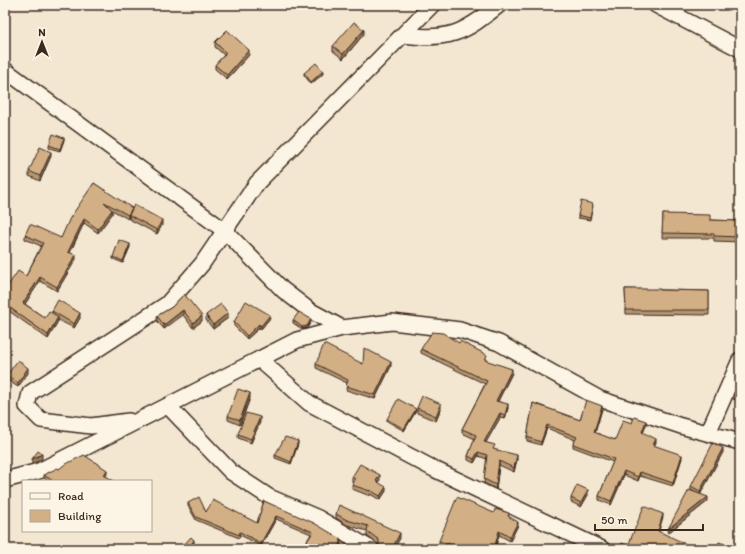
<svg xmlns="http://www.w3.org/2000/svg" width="745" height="554" font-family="Itim,sans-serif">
<rect width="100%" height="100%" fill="#f4e7d2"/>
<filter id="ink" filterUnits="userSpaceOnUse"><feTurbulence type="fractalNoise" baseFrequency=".025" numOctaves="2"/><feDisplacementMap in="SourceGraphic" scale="8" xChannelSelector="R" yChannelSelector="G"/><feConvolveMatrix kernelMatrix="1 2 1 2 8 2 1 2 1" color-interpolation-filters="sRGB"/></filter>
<g filter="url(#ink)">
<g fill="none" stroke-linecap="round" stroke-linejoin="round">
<g stroke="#3b2a1e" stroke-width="18">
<path id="street" d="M656 5 740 49
M403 35C449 41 464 33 499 5
M5 70 225 231 283 290 309 310 342 328
M259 359 309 403 436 470 602 549
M168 406 231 472 269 497 318 518 371 549
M129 421 91 426 41 420 27 406 30 393 167 304 202 264 257 183 432 5
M708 433 740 360
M5 480 39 471 297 340 342 328 392 322 460 330 499 343 600 399 681 426 740 442"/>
</g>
<use href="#street" stroke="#fcf5e5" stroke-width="15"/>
</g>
<path fill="#b59672" stroke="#3b2a1e" d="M364 34 343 59 333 51V46Z
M215 42 249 55 227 79 215 69V65L224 55 215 47Z
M304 73 323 74 311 84 304 75Z
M64 140 60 151 49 148V145Z
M51 156 40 181 29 176V171Z
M94 183 132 210 162 225 157 234 129 219V216L128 219 112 210V214L98 233 84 223 70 253 76 259 57 291 40 281 25 304 45 318 52 313V311L80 318 74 328 58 320V321L48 339 9 311 5 316V290L26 276 41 246 25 239V235L61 238Z
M593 206 590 220 578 218V215Z
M663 214 710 220 740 221V242L714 241V238H662Z
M130 247 123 263 113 259V257Z
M625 289 709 291V315L626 314Z
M184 294 202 321 193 328 183 315 164 329 157 321V316L172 307Z
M206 315 228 318 213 329 206 320Z
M270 318 261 329 259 328 247 339 234 326V322Z
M293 320 311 322 307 328 302 329 293 323Z
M421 349 487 359 486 361 512 373 498 401 508 408 505 419 500 418 486 442 495 450 517 459 514 472 499 465 496 489 484 483 487 459 478 456 474 463 468 460V456L475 439 462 433V429L485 384 421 353Z
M316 364H363L391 366 375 399 346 390 347 383 316 368Z
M28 373 18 387 7 380V375Z
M740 379V402L733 399V395Z
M250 398 240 425 228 420V416Z
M533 403 580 420 602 409 595 433 615 440 632 423 646 425 643 433 656 442 654 446 682 458 673 486 640 476 638 481 624 475 611 505 599 500V496L613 462 573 447V444L575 440 547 428 541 445 527 441V437Z
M417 408 441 409 436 421 417 413Z
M416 411 404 431 387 421V419Z
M260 422 251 443 238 438V434Z
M298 444 291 464 275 458V455Z
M723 452 700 495 708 501 668 533 698 494 691 490V486Z
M59 469 107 474 105 476 114 481H48L44 478V475Z
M352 477 380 480 378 482 386 491 380 500 370 494V496L352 489V485L354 483 352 482Z
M588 495 581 507 571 502V498Z
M264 501 341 542 339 549H302L311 534 276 519 261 546 240 535 239 538 196 520 188 506V503L206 512 257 523Z
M494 513 509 516 518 525 510 541 499 535 495 549H452L439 545V541Z
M336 514 400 538 394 549H379V545L367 536V531L347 525 336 518Z"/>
<path fill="#947a5d" stroke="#3b2a1e" d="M364 30V34L343 59V54Z
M249 50V55L227 79V75Z
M323 71V74L311 84V82Z
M64 138V140L60 151V149Z
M51 152V156L40 181V176Z
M132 208V212L129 215V216L128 219V215Z
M112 210V214L98 233V229Z
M84 219V223L68 256V252Z
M162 220V225L157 234V230Z
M130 244V247L123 263V261Z
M76 255V259L57 291V287Z
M40 277V281L23 307V303Z
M9 307V311L5 316V312Z
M183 310V315L164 329V325Z
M80 313V318L74 328V324Z
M228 313V318L213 329V325Z
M270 315V318L261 329V326Z
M202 316V321L193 328V323Z
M58 317V321L48 339V335Z
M311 319V322L307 328 302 329V327Z
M259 324V328L247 339V336Z
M391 362V366L375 399V395Z
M28 368V373L18 387V383Z
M512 369V373L496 405V401Z
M250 393V398L240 425V420Z
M441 404V409L436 421V416Z
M508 404V408L505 419V415Z
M602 406V409L594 436V432Z
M416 409V411L404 431V429Z
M500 413V418L484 446V442Z
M260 417V422L251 443V439Z
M646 421V425L642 436V432Z
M547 425V428L541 445V442Z
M656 439V442L653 449V445Z
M298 441V444L291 464V462Z
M723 448V452L700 495V491Z
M478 452V456L474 463V459Z
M42 454V459L32 464V459Z
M517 455V459L514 472V468Z
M682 455V458L673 486V483Z
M499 461V465L496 489V485Z
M107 470V474L104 479V475Z
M624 471V475L611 505V501Z
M640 472V476L638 481V477Z
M380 475V480L376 485V481Z
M386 487V491L380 500V496Z
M588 490V495L581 507V503Z
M708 497V501L668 533V529Z
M663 514V517L658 534V531Z
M276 516V519L261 546V543Z
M518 522V525L510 541V537Z
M499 531V535L495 549H494Z
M400 533V538L394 549H392Z
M341 539V542L339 549H338Z
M194 540V544L192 549H189Z"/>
<path fill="#d3af85" stroke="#3b2a1e" d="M354 22 364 30 343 54 333 46Z
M227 30 249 50 227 75 215 65 226 53 215 42Z
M316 63 323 71 311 82 304 73Z
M53 134 64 138 60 149 49 145Z
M40 147 51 152 40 176 29 171Z
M94 183 132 208 128 215 104 202 112 210 98 229 84 219 68 252 76 255 57 287 40 277 23 303 45 318 49 311 58 317 48 335 9 307 5 312V290L18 271 26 276 43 243 25 235 30 224 61 238 70 218Z
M581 201 593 204 590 218 578 215Z
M134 205 162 220 157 230 129 215Z
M663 214 710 215V220L740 221V237L714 236V234L662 233Z
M119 240 130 244 123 261 113 257Z
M625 289H660V290L709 291V310H626Z
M184 294 202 316 193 323 183 310 164 325 157 316 172 307Z
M58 300 80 313 74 324 52 311Z
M246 301 270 315 261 326 259 324 247 336 234 322Z
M221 304 228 313 213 325 206 315Z
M299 312 311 319 307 326 302 327 293 320Z
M432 332 443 333 459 343 460 341 487 355 485 360 512 369 496 401 508 404 505 415 500 413 484 442 495 445 493 449 517 455 514 468 499 461 496 485 484 479 487 455 478 452 474 459 468 456 476 435 462 429 487 381 421 349Z
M324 344 363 364 364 348 391 362 375 395 346 386 348 380 316 364Z
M18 360 28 368 18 383 7 375Z
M740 379V398L733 395Z
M238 389 250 393 240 420 228 416Z
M422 396 441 404 436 416 417 408Z
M398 399 416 409 404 429 387 419Z
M586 400 602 406 594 432 615 440 623 420 632 423 634 417 646 421 642 432 656 439 653 445 682 455 673 483 640 472 638 477 624 471 611 501 599 496 614 459 573 444 577 437 547 425 541 442 527 437 533 403 580 420Z
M246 413 260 417 251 439 238 434Z
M285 437 298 441 291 462 275 455Z
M713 443 723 448 700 491 691 486Z
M38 451 42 454 32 459Z
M84 455 107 470 104 475 114 481H53L44 475 57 468 59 469 64 465Z
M360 464 380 475 376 481 386 487 380 496 370 490V491L352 485 355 479 352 477Z
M577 485 588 490 581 503 571 498Z
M689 490 708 497 668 529Z
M199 497 206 512 213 500 257 523 264 501 314 523 341 539 338 549H302L313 532 276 516 261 543 240 532 239 535 196 517 188 503Z
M457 497 494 513 495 509 509 513 508 516 518 522 510 537 499 531 494 549H465L439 541Z
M339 505 400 533 392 549H382L379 548V540L367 531 368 526 347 520 336 514Z
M644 506 663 514 658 531 686 544 699 549H619L622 543 628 546Z
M191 537 194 540 189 549H180Z
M719 542 734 548V549H704L705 544 716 548Z"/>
</g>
<rect width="745" height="554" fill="none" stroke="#fcf5e5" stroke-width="20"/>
<rect x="10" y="10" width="725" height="534" fill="none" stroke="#3b2a1e" stroke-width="1.5" filter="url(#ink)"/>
<rect x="22" y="480" width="130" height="52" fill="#fcf5e5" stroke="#afa495"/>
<rect x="30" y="493" width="20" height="6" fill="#fcf5e5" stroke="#afa495"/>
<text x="58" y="500" font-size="12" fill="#3b2a1e">Road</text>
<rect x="30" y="510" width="20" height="12" fill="#d3af85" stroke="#afa495"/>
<text x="58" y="520" font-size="12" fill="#3b2a1e">Building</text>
<g transform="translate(42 42)" stroke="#fcf5e5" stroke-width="3" paint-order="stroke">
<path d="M0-3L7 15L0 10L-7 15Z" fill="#3b2a1e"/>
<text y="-6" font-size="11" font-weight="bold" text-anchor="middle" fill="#3b2a1e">N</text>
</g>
<path d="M595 524v6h108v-6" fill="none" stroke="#3b2a1e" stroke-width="2"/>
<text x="601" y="524" font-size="12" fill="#3b2a1e" stroke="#fcf5e5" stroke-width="3" paint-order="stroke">50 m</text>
</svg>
